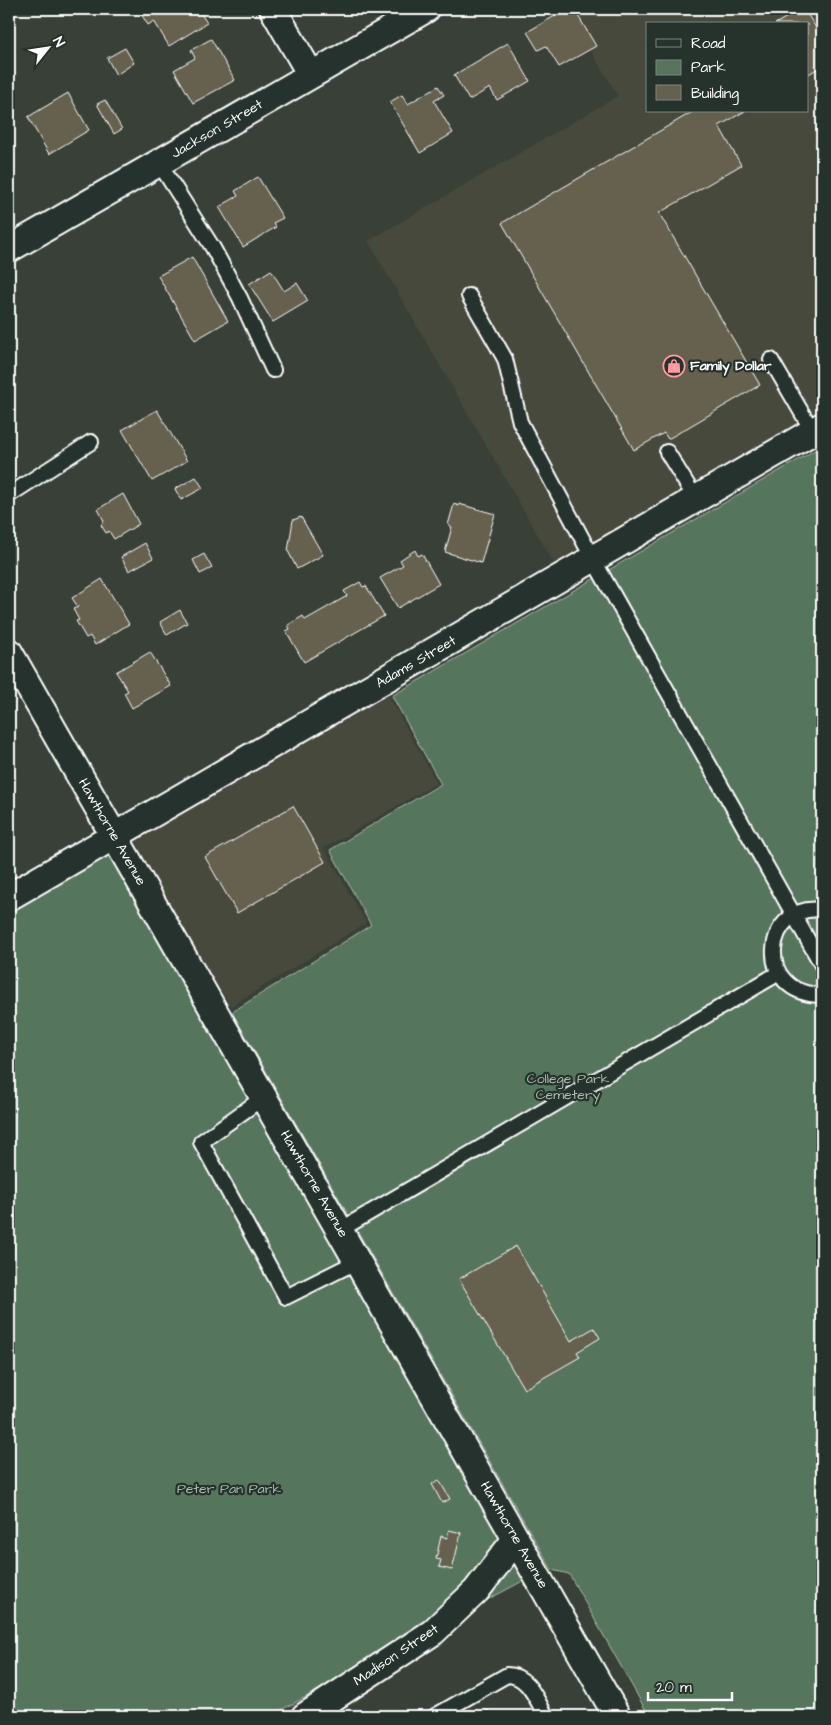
<svg xmlns="http://www.w3.org/2000/svg" width="831" height="1725" font-family="'Architects Daughter',sans-serif">
<rect width="100%" height="100%" fill="#394037"/>
<filter id="ink" filterUnits="userSpaceOnUse"><feTurbulence type="fractalNoise" baseFrequency=".02" numOctaves="2"/><feDisplacementMap in="SourceGraphic" scale="10" xChannelSelector="R" yChannelSelector="G"/><feConvolveMatrix kernelMatrix="1 2 1 2 8 2 1 2 1" color-interpolation-filters="sRGB"/></filter>
<g filter="url(#ink)">
<path fill="#464a3e" fill-rule="evenodd" d="M566 9H822V413L554 563 368 241 618 96ZM647 24H807V111H647Z
M375 672 437 783 324 848 366 923 231 1006 113 825Z"/>
<path fill="#57755d" stroke="#abbaae" d="M822 446V1716H649L569 1574 552 1570 232 1012 371 925 330 850 441 784 392 696Z
M113 825 534 1575 270 1716H9V885Z"/>
<path fill="#66604f" stroke="#fff" d="M138 9H189L190 10 198 9 207 23 169 46 154 21 148 25Z
M567 9H574L596 46 559 67 546 46 538 50 527 32Z
M801 9H804L822 37V66L807 75V24H775Z
M211 39 235 80 193 103 174 70 195 58 191 50Z
M508 43 530 81 497 100 490 88 469 100 454 75Z
M125 48 134 63 116 75 107 58Z
M438 86 444 95 434 101 453 133 420 153 390 102 402 95 408 104Z
M68 93 89 130 49 154 28 117Z
M105 100 122 129 114 134 97 104Z
M694 111H745L719 126 741 165 659 213 760 385 668 439 664 433 634 450 502 223Z
M258 177 283 218 273 223 276 227 243 247 219 207 238 196 235 191Z
M192 257 228 321 195 340 158 276Z
M271 270 284 291 297 283 308 301 273 322 249 284Z
M157 410 187 461 152 481 122 430Z
M196 477 203 488 181 500 175 489Z
M123 494 139 524 114 539 109 531 106 533 101 525 104 521 98 509Z
M454 504 459 506V504L495 514 481 563 445 552 452 527 448 525Z
M301 517 323 555 297 569 288 551 293 520Z
M145 543 153 558 129 571 121 557Z
M415 550 418 556 422 554 439 584 398 608 380 578 403 565 400 560Z
M204 554 212 568 200 574 193 560Z
M102 579 129 624 95 645 90 636 86 638 76 621 79 620 73 609 78 607 72 598Z
M360 582 363 587 366 586 384 616 304 662 286 631 290 629 288 625 303 616 305 620 347 596 344 591Z
M180 610 187 623 167 635 160 622Z
M150 652 171 686 132 708 124 693 128 691 116 672Z
M293 806 325 862 237 913 205 857Z
M516 1246 571 1341 594 1328 600 1338 577 1352 580 1357 524 1389 459 1279Z
M439 1480 450 1499 442 1503 432 1484Z
M449 1530 461 1533 452 1570 439 1567 441 1560 436 1559 441 1536 447 1538Z
M488 1710 491 1716H476Z"/>
<g fill="none" stroke-linecap="round" stroke-linejoin="round">
<g stroke="#fff" stroke-width="18">
<path id="service" d="M159 163 213 248 240 298 273 370
M469 296 505 359 520 422 593 559 822 965
M771 360 813 432
M667 452 696 499
M9 495 91 442
M822 910C763 902 753 995 822 995
M264 1097 201 1142 286 1297 358 1261
M340 1230 779 973
M435 1716 507 1675C528 1675 536 1699 546 1716"/>
</g>
<g stroke="#fff" stroke-width="30">
<path id="minor" d="M273 9 311 75
M9 249 426 9
M9 652 617 1716
M9 897 822 426
M305 1716 433 1632 476 1591 516 1539"/>
</g>
<use href="#service" stroke="#26332d" stroke-width="14"/>
<use href="#minor" stroke="#26332d" stroke-width="26"/>
</g>
</g>
<defs>
<g id="shop-ring" transform="scale(1.125)"><circle r="9.5" fill="#26332d" stroke="#ff9aa2" stroke-width="1.5"/><path d="M-5-2.5h2.3a2.7 3.5 0 0 1 5.4 0H5L5.5 6h-11ZM-1.5-2.5h3a1.5 2.3 0 0 0-3 0Z" fill="#ff9aa2"/></g>
</defs>
<g fill-rule="evenodd">
<use href="#shop-ring" x="674" y="366"/>
</g>
<g text-anchor="middle" dominant-baseline="central" stroke-width="4.5" stroke-linejoin="round" paint-order="stroke">
<g font-size="14" fill="#fff" stroke="#26332d">
<text transform="translate(217 129) rotate(-30)">Jackson Street</text>
<text transform="translate(416 662) rotate(-30)">Adams Street</text>
<text transform="translate(112 832) rotate(60)">Hawthorne Avenue</text>
<text transform="translate(314 1184) rotate(60)">Hawthorne Avenue</text>
<text transform="translate(514 1535) rotate(60)">Hawthorne Avenue</text>
<text transform="translate(396 1655) rotate(-34)">Madison Street</text>
</g>
<g font-size="14" font-weight="bold" fill="#fff" stroke="#26332d" text-anchor="start">
<text x="690" y="366">Family Dollar</text>
</g>
<g font-size="14" fill="#abbaae" stroke="#26332d">
<text x="568" y="1079">College Park<tspan x="568" dy="16">Cemetery</tspan></text>
<text x="229" y="1489">Peter Pan Park</text>
</g>
</g>
<rect width="831" height="1725" fill="none" stroke="#26332d" stroke-width="30"/>
<rect x="15" y="15" width="801" height="1695" fill="none" stroke="#fff" stroke-width="2" filter="url(#ink)"/>
<rect x="646" y="22" width="162" height="90" fill="#26332d" stroke="#7d8581"/>
<rect x="656" y="39" width="25" height="8" fill="#26332d" stroke="#7d8581"/>
<text x="691" y="48" font-size="15" fill="#ffffff">Road</text>
<rect x="656" y="60" width="25" height="15" fill="#57755d" stroke="#7d8581"/>
<text x="691" y="72" font-size="15" fill="#ffffff">Park</text>
<rect x="656" y="85" width="25" height="15" fill="#66604f" stroke="#7d8581"/>
<text x="691" y="98" font-size="15" fill="#ffffff">Building</text>
<g transform="translate(48 48) rotate(60)" stroke="#26332d" stroke-width="4" paint-order="stroke">
<path d="M0-4L9 19L0 12L-9 19Z" fill="#ffffff"/>
<text y="-8" font-size="14" font-weight="bold" text-anchor="middle" fill="#ffffff">N</text>
</g>
<path d="M648 1692v8h84v-8" fill="none" stroke="#ffffff" stroke-width="2.5"/>
<text x="656" y="1692" font-size="15" fill="#ffffff" stroke="#26332d" stroke-width="4" paint-order="stroke">20 m</text>
</svg>
